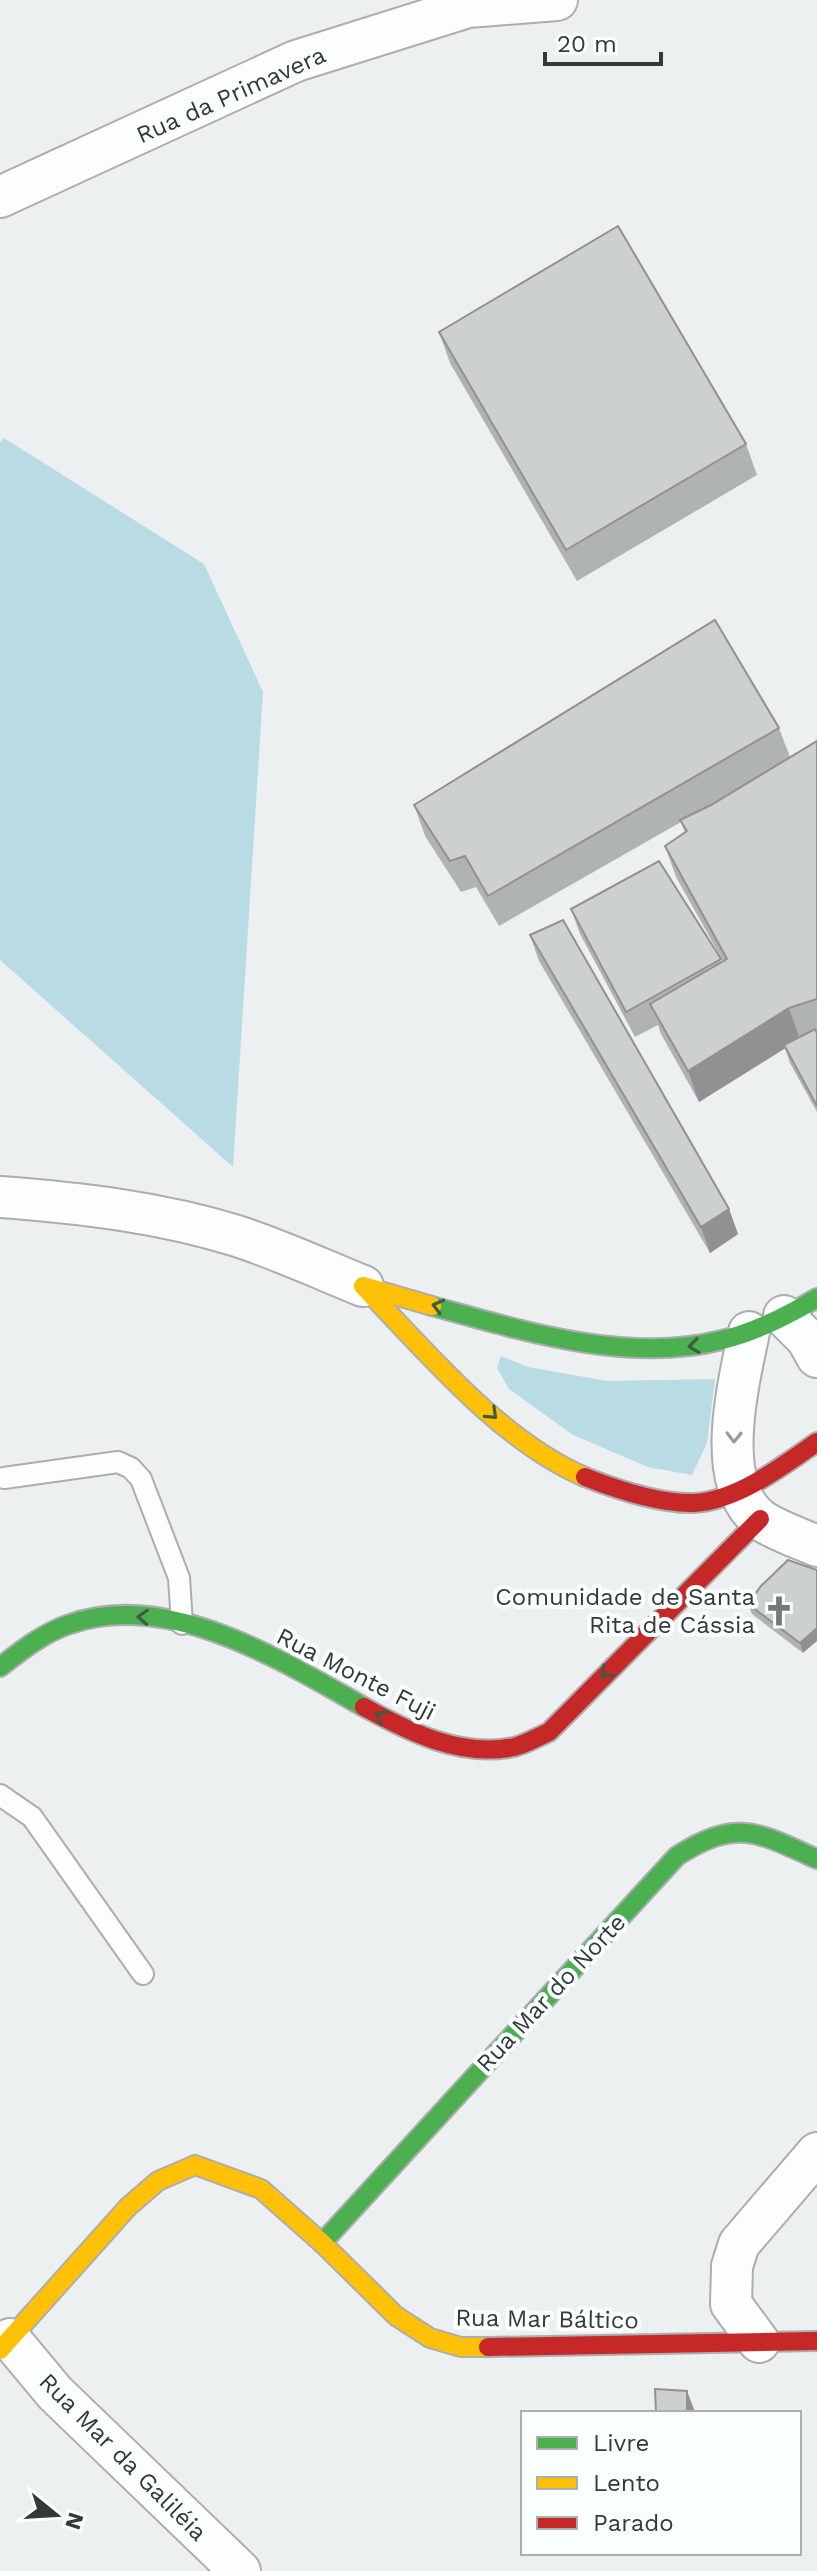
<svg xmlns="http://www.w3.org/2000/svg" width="817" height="2571" font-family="'Work Sans',sans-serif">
<rect width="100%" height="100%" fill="#ecf0f1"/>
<path fill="#b9dce4" d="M4 438 204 564 263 692 233 1167 0 960V442Z
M501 1356 528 1367 607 1381 715 1379 707 1443 692 1475 648 1467 573 1435 509 1389 497 1368Z"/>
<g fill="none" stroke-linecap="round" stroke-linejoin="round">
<g stroke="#abadae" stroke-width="24">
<path id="lane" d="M4 1478 118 1462 131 1468 141 1479 179 1578 182 1624
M0 1795 32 1817 143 1974"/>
</g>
<g stroke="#abadae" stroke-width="44">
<path id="street" d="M0 197 296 61 468 7 557 0
M0 1197C80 1203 160 1212 237 1236 280 1250 321 1269 363 1286
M784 1316 807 1339 817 1357
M749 1332C739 1382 712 1484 761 1520 777 1531 799 1538 817 1546
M10 2339 55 2393 240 2571
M759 2342 731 2304 732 2266 739 2244 817 2153"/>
</g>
<g stroke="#abadae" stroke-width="22">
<path id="fast" d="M432 1306C523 1331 628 1364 722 1340 756 1332 787 1316 817 1298
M0 1667C21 1651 42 1634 67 1625 166 1588 281 1660 364 1707
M322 2243 677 1856C737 1818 757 1832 817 1859"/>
</g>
<g stroke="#abadae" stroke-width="22">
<path id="slow" d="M432 1306 363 1286C426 1351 500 1441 585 1477
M0 2350 128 2207 158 2181 195 2165 261 2189 322 2243 396 2316 430 2338 461 2347H488"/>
</g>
<g stroke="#abadae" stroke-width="22">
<path id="jam" d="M585 1477C618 1490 659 1504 694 1503 737 1501 784 1465 817 1442
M364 1707C409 1732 461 1758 514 1747 526 1744 538 1737 549 1732L760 1519
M488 2347 817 2341"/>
</g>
<use href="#lane" stroke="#fcfdfd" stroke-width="20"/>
<use href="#street" stroke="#fcfdfd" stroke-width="40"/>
<use href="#fast" stroke="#4caf50" stroke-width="18"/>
<use href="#slow" stroke="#ffc107" stroke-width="18"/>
<use href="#jam" stroke="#c62828" stroke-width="18"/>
</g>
<path fill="#b0b3b4" d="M439 332 746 444 757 475 577 581 450 363Z
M779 728 790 757 817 741V1112L790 1063 785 1048 699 1102 661 1034 658 1025 635 1037 580 934 571 909 721 959 722 962 723 961 676 877 665 846 685 833 681 822 499 926 476 887 461 892 425 836 414 805Z
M530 935 729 1209 738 1234 710 1253 539 961Z
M788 1560 803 1653 752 1614 748 1604Z"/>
<path fill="#909292" d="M789 1008 800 1039 699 1102 688 1071Z
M729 1209 738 1234 710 1253 701 1227Z
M817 1628V1641L803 1653 800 1643Z
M687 2391 694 2409V2413H687Z"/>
<path fill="#cdd0d1" stroke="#909292" stroke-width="2" d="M618 226 746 444 566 550 439 332Z
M715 620 779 728 488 896 465 856 450 861 414 805Z
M817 741V999L789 1008 688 1071 650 1004 727 959 665 846 687 831 680 820 711 805Z
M659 861 721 959 626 1012 571 909Z
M563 920 729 1209 701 1227 530 935Z
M815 1029 817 1033V1106L784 1045Z
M788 1560 817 1570V1628L800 1643 748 1604 761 1586Z
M655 2389 687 2391V2413H656Z"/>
<defs><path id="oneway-chevron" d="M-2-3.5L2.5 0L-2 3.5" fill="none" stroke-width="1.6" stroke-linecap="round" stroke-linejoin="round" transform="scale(2)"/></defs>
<g stroke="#3d5c40">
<use href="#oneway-chevron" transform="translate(438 1306) rotate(-165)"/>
<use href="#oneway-chevron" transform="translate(694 1346) rotate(173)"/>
<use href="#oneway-chevron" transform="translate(492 1414) rotate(43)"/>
<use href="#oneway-chevron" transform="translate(143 1617) rotate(-177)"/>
<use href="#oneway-chevron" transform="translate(606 1673) rotate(135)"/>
<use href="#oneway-chevron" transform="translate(381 1716) rotate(-152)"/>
</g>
<use stroke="#999b9b" href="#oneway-chevron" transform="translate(734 1437) rotate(91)"/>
<defs>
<g id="church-bare" transform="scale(2.4)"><path d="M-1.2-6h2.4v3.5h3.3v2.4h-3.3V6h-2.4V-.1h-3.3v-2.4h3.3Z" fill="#767979" stroke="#f9feff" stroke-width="2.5" paint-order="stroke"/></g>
</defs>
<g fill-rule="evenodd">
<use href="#church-bare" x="779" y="1611"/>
</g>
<g text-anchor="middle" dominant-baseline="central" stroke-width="8" stroke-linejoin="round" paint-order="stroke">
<g font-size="24" fill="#363939" stroke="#f9feff">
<text transform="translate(231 95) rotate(-24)">Rua da Primavera</text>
<text transform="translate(356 1674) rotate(27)">Rua Monte Fuji</text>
<text transform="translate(551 1993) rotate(-47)">Rua Mar do Norte</text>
<text transform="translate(547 2319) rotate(1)">Rua Mar Báltico</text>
<text transform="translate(123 2457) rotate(45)">Rua Mar da Galiléia</text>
</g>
<g font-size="24" fill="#363939" stroke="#f9feff" text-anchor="end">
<text x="755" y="1597">Comunidade de Santa<tspan x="755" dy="28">Rita de Cássia</tspan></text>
</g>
</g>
<rect x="521" y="2411" width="280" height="144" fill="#f9feff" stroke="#abafb0" stroke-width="2"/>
<rect x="537" y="2437" width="40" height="12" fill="#4caf50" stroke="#abafb0" stroke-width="2"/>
<text x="593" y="2451" font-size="24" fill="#363939">Livre</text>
<rect x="537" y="2477" width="40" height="12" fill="#ffc107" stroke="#abafb0" stroke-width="2"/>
<text x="593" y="2491" font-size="24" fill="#363939">Lento</text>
<rect x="537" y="2517" width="40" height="12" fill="#c62828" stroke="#abafb0" stroke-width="2"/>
<text x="593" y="2531" font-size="24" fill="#363939">Parado</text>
<g transform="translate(56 2515) rotate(108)" stroke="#f9feff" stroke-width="6" paint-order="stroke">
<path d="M0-6L14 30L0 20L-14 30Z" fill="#363939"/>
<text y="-12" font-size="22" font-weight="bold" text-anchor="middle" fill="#363939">N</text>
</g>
<path d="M545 52v12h116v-12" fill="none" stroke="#363939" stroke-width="4"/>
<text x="557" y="52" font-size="24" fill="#363939" stroke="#f9feff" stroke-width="6" paint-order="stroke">20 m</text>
</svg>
